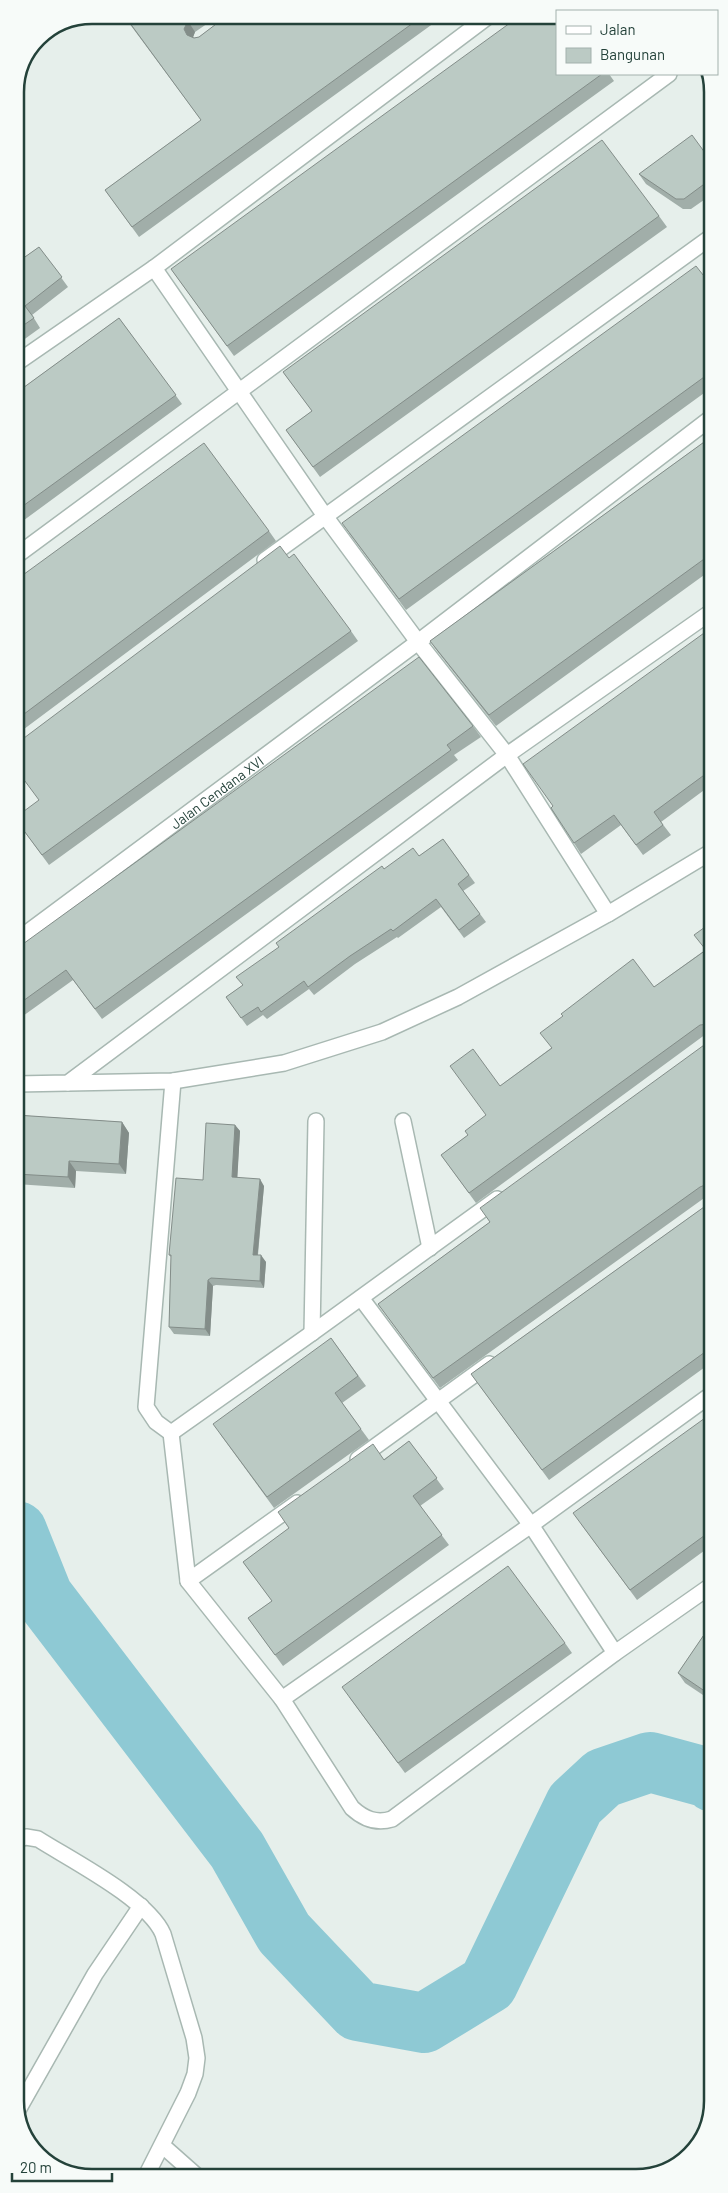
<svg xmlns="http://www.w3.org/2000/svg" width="728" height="2193" font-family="Barlow,sans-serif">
<rect width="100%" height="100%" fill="#e6efeb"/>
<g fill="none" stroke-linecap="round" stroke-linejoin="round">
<path stroke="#8ec9d4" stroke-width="60" d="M17 1531 43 1596 237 1850 284 1933 358 2011 424 2023 488 1984 575 1804 603 1778 650 1762 709 1778 713 1782"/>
<g stroke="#a8b8b2" stroke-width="18">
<g id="street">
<path d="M709 74 710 75"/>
<path d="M154 268 325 516 418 642 507 755 608 914"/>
<path d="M15 364 154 268 490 15"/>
<path d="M16 556 669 74"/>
<path d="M265 560 711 237"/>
<path id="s1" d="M16 941 418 642 711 418"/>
<path d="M173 1081 146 1407 156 1422 171 1433 188 1581 282 1699 352 1808C364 1819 376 1824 392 1819L615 1653 712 1585"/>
<path d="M68 1083 173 1081 284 1063 382 1032 458 997 608 914 711 852"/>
<path d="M16 1084 68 1083 507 755 711 612"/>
<path d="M403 1121 430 1248"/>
<path d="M361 1298 531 1525 615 1653"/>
<path d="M312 1333 316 1121"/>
<path d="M171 1433 312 1333 497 1199"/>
<path d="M358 1459 489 1364"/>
<path d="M188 1581 297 1503"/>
<path d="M282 1699 531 1525 712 1394"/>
<path d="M17 1840 26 1837 38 1839C71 1860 148 1899 163 1934L194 2038 197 2058 195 2074 188 2093 145 2178"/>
<path d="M18 2110 95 1974 141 1906"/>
<path d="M163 2146 198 2177"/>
</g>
</g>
<use href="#street" stroke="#fff" stroke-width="15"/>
</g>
<path fill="#a1aea9" d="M123 15H220L195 32 193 37 194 38 199 37 228 15H445L139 237 105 190 201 120Z
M557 74H609L614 81 234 356 171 269Z
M711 161V195L691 209H683L646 184 639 174Z
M659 216 667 227 320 477 286 430 312 411 283 372Z
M39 247 68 287 32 315 40 328 15 346V264Z
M711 285V388L406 610 349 533Z
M119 318 182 404 16 526V393Z
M711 437V570L496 726 437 651 430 641Z
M269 531 276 541 16 735V580Z
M289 558 351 631 358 641 49 865 16 820 39 800Z
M711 628V785L661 822 671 835 643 855 621 825 581 854 574 843Z
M473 726 481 737 454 755 458 760 102 1019 73 980 16 1021V953Z
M443 839 475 883 463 891 486 922 464 938 441 907 398 938 397 937 355 964 314 995 309 989 267 1019 263 1015 247 1026 226 997 243 985 279 947 384 869 419 856Z
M712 922V1034H706L476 1203 441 1155 468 1135 486 1115 500 1086 551 1048 654 987 705 950Z
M712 1037V1195L707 1196 440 1388 378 1304 490 1222 711 1040Z
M16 1115 122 1122 129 1133 126 1174 76 1171 75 1188 16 1184Z
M235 1125 240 1131 237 1178 264 1186 258 1255 266 1262 264 1288 216 1285 213 1286 210 1336 174 1334 169 1327 171 1257 169 1255 203 1180Z
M712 1199V1362L549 1480 471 1374 711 1202Z
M331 1338 366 1386 342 1403 369 1440 274 1508 220 1434Z
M712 1413V1545L637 1600 581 1524Z
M409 1441 444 1489 420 1506 449 1545 283 1666 248 1618 272 1601 243 1562Z
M712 1623V1701L685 1683 678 1673Z
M565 1643 572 1653 405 1773 349 1697Z"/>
<path fill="#838d89" d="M188 21 195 32 192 40 187 35 184 29Z
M122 1122 129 1133 126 1174 119 1164Z
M235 1125 240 1131 237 1184 232 1177Z
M69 1161 76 1171 75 1188 68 1177Z
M260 1179 264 1186 257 1261 253 1255Z
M261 1255 266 1262 264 1288 260 1281Z
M208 1280 213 1286 210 1336 205 1329Z"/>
<path fill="#bbcac4" stroke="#838d89" d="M124 15H197L188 21 184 29 187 35 194 38 199 37 228 15H424L132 227 105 190 201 120Z
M521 15H557V74H602L227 346 171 269Z
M692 135 711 161V179L684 199H676L639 174Z
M602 140 659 216 313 467 286 430 312 411 283 372Z
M39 247 62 277 25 306 34 318 15 331V264Z
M696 266 711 285V372L399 599 342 523Z
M119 318 176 395 16 511V393Z
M711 437V554L489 715 430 641Z
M204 443 269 531 16 720V580Z
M280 546 289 558 294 554 351 631 42 855 16 820V817L39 800 16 769V744Z
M711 628V770L654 812 663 825 636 845 614 815 574 843 551 808 553 806 523 764Z
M419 657 473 726 447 745 451 750 95 1009 66 970 16 1006V953L17 952 16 949Z
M443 839 469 875 458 884 480 914 459 930 436 899 393 931 391 929 350 956 308 987 304 981 261 1012 258 1007 241 1018 226 997 243 985 236 977 279 947 276 943 382 866 384 869 413 848 419 856Z
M712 922V1027L708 1024 700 1025 469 1193 441 1155 468 1135 465 1131 486 1115 450 1066 473 1049 500 1086 552 1048 540 1033 563 1016 561 1014 633 959 654 987 706 950 694 935Z
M712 1037V1188L705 1185 700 1187 433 1378 378 1304 490 1222 480 1208 711 1040Z
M16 1115 122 1122 119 1164 69 1161 68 1177 16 1174Z
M206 1123 235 1125 232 1177 260 1179 253 1255H261L260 1281 211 1278 208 1280 205 1329 169 1327 171 1255H169L176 1178 203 1180Z
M712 1199V1347L542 1470 471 1374 711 1202Z
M331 1338 358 1376 335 1393 361 1429 267 1497 213 1424Z
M712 1413V1530L630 1590 573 1513Z
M409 1441 437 1478 413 1496 442 1535 275 1655 248 1618 272 1601 243 1562 289 1528 278 1512 373 1444 384 1460Z
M508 1566 565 1643 398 1763 342 1687Z
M712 1623V1696L678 1673Z"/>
<g text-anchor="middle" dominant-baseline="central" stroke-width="4" stroke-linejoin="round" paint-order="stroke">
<g font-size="14" fill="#24423a" stroke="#f7fbf9">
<text stroke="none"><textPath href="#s1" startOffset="250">Jalan Cendana XVI</textPath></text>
</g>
</g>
<path d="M0 0H728V2193H0ZM92 24H636A68 68 0 0 1 704 92V2101A68 68 0 0 1 636 2169H92A68 68 0 0 1 24 2101V92A68 68 0 0 1 92 24Z" fill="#f7fbf9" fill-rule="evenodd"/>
<path fill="none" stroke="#24423a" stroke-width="2.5" d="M92 24H636A68 68 0 0 1 704 92V2101A68 68 0 0 1 636 2169H92A68 68 0 0 1 24 2101V92A68 68 0 0 1 92 24Z"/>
<rect x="556" y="10" width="162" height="65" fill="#f7fbf9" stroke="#a3b1ad"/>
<rect x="566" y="26" width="25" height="8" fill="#ffffff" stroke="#a3b1ad"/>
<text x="600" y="35" font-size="15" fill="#24423a">Jalan</text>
<rect x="566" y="48" width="25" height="15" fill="#bbcac4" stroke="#a3b1ad"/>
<text x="600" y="60" font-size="15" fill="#24423a">Bangunan</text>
<path d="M12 2173v8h100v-8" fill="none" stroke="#24423a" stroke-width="2.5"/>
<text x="20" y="2173" font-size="15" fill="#24423a" stroke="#f7fbf9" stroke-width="4" paint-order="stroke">20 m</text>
</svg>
